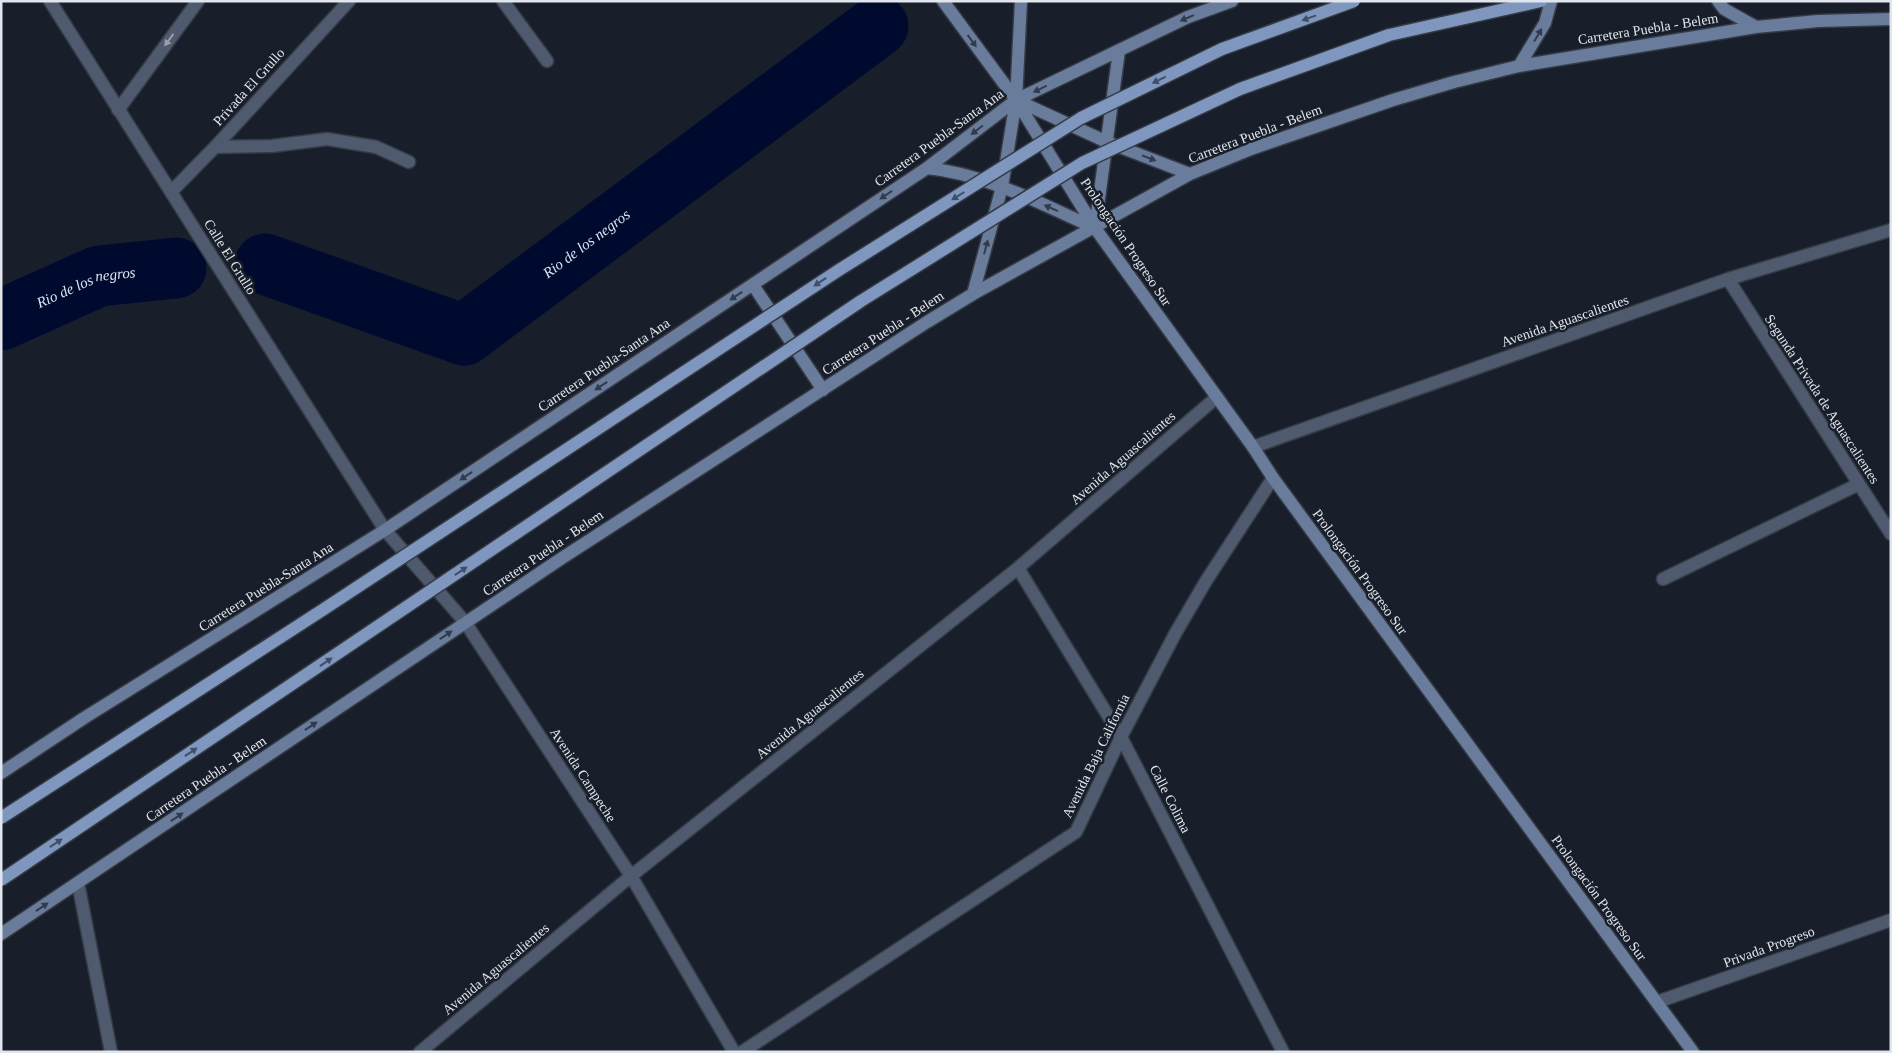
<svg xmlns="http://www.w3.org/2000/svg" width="1892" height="1053" font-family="'Times New Roman',serif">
<rect width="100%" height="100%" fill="#181f2a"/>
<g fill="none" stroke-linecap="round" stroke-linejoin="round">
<g stroke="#000a2f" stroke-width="61">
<path id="s1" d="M265 264 464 335 878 26"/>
<path id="s2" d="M1 320 99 276 176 268"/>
</g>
<g stroke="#343b45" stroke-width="15">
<path id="street" d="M50 1 385 530 465 622 631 876 734 1052
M503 1 547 61
M118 110 198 1
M215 147 272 146 327 139 376 147 409 162
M171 192 215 147 349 1
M1728 279 1891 534
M1253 447 1728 279 1891 230
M1018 568 1121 737 1283 1052
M1663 579 1859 484
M78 883 111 1052
M1657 1002 1891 920
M420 1052 631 876 1018 568 1217 397
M742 1052 1076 832 1121 737 1175 634 1206 581 1273 478"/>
</g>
<g stroke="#343b45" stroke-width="15">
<path id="secondary" d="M943 1 1016 100 1095 228 1253 447 1273 478 1693 1052
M1718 1 1724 9 1756 27
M1519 66 1545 23 1551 1
M1016 100 1107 142 1190 174
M927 168C986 174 1041 204 1095 228L1119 51
M753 285 823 390
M973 294 1002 187 1016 100 1021 1
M1 773 84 718 385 530 927 168 1016 100 1188 17 1232 1
M1 934 562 558 927 322 973 294 1190 174 1251 149 1393 100 1454 82 1519 66 1756 27 1818 21 1891 19"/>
</g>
<use href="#street" stroke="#4f5a6e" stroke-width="12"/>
<use href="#secondary" stroke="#6a7c9c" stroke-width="12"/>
<g stroke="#343b45" stroke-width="15" stroke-linecap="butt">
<path id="primary-bridge" d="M1 818 324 609 839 270 1081 118 1222 49 1354 1
M1 880 861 301 1082 163 1240 89 1389 35 1541 1"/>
</g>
<use href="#primary-bridge" stroke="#7f97bf" stroke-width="12"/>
</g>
<defs><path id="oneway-solid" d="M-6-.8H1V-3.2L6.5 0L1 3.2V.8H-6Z" transform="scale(1.25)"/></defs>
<g fill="#313b4c">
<use href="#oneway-solid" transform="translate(1187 18) rotate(157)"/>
<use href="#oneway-solid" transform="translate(1538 35) rotate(-59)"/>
<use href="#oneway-solid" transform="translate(972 41) rotate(54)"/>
<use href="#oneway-solid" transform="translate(1040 89) rotate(154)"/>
<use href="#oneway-solid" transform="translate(977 130) rotate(143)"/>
<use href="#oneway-solid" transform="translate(1149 158) rotate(21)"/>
<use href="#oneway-solid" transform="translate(886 195) rotate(146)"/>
<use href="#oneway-solid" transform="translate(1051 208) rotate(-156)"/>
<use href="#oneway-solid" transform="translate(986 247) rotate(-75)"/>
<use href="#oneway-solid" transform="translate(736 296) rotate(146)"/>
<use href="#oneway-solid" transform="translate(601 386) rotate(146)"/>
<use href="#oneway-solid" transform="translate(466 476) rotate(146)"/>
<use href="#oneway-solid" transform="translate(446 635) rotate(-34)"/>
<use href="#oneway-solid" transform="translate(311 726) rotate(-34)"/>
<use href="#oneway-solid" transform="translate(177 817) rotate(-34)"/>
<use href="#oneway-solid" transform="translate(42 907) rotate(-34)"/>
</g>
<g fill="#414f66">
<use href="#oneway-solid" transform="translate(1309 18) rotate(160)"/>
<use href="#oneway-solid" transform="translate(1159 80) rotate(154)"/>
<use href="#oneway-solid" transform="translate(958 196) rotate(148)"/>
<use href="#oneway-solid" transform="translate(820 282) rotate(147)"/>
<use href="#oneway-solid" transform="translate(461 571) rotate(-34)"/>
<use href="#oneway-solid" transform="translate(326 662) rotate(-34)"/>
<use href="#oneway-solid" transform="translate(191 752) rotate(-34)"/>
<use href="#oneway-solid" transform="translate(56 843) rotate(-34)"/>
</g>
<use fill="#98a0ae" href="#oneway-solid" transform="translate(169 40) rotate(126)"/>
<g text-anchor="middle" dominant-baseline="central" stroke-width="5" stroke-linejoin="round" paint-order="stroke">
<g font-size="14" fill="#e1e6ee" stroke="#181f2a">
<text transform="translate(1648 29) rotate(-9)">Carretera Puebla - Belem</text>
<text transform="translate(249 87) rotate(-48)">Privada El Grullo</text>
<text transform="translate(1255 134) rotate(-21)">Carretera Puebla - Belem</text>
<text transform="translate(939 138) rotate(-36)">Carretera Puebla-Santa Ana</text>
<text transform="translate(1126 242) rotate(56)">Prolongación Progreso Sur</text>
<text transform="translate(230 257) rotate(58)">Calle El Grullo</text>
<text transform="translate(1565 321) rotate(-19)">Avenida Aguascalientes</text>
<text transform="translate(883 333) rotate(-33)">Carretera Puebla - Belem</text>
<text transform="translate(604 365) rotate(-34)">Carretera Puebla-Santa Ana</text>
<text transform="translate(1822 399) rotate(57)">Segunda Privada de Aguascalientes</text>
<text transform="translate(1123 458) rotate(-41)">Avenida Aguascalientes</text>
<text transform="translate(543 553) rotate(-34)">Carretera Puebla - Belem</text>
<text transform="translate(1360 572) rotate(54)">Prolongación Progreso Sur</text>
<text transform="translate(266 587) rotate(-32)">Carretera Puebla-Santa Ana</text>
<text transform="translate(810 714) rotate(-39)">Avenida Aguascalientes</text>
<text transform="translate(1096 756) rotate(-64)">Avenida Baja California</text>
<text transform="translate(583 775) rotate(57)">Avenida Campeche</text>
<text transform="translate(206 779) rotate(-34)">Carretera Puebla - Belem</text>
<text transform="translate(1170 799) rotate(63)">Calle Colima</text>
<text transform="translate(1599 898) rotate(54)">Prolongación Progreso Sur</text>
<text transform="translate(1769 947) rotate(-20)">Privada Progreso</text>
<text transform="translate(496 969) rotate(-40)">Avenida Aguascalientes</text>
</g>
<g font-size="15" font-style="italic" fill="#dbe4f2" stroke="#181f2a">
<text stroke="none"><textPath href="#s1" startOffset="364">Rio de los negros</textPath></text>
<text stroke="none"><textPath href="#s2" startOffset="92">Rio de los negros</textPath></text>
</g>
</g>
<rect width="1892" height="1053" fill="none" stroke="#e1e6ee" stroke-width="5"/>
</svg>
